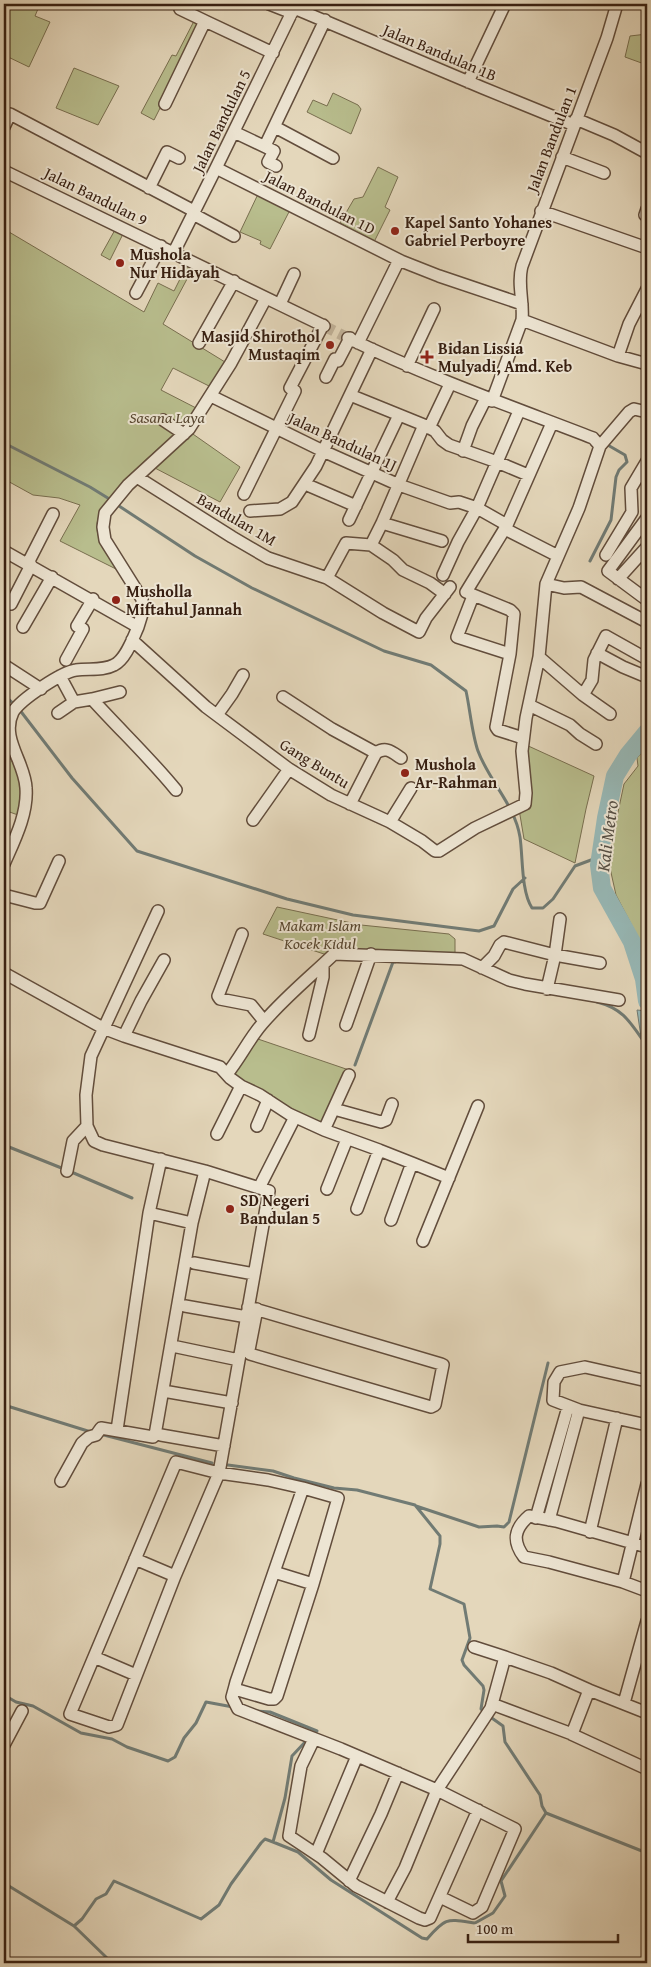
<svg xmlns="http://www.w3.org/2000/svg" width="651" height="1967" font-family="'Gentium Book Plus',serif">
<rect width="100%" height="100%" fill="#e4d7bb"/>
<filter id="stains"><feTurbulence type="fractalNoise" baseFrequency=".004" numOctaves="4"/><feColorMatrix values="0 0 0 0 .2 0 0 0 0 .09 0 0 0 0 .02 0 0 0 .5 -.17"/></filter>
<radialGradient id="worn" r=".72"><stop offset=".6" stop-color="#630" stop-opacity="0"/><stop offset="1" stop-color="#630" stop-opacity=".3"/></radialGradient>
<path fill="#b8bd8d" stroke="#786e4f" d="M4 4H14L19 6 21 4H40L35 16 50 22 29 67 4 55Z
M194 21 202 25 154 120 141 113 172 55 176 56Z
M647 34V65L625 57 630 36Z
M74 68 119 86 98 125 56 108Z
M333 93 358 105 361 109 351 134 307 112 313 100 327 106Z
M378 167 398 177 385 207 390 210 374 242 340 223 354 199 363 197Z
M259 192 291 208 270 249 260 244 261 241 240 232Z
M116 228 124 232 110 260 101 255Z
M4 229 144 312 158 283 174 291 188 263 194 266 163 324 225 362 211 387 173 368 161 390 198 409 191 420C169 440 98 496 97 524 96 542 109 558 120 571L60 541 80 505 59 498 33 495 4 479Z
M190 432 240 467 220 502 153 467Z
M647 732V961L641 943 616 895 608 859 624 784 638 766 637 758 644 750Z
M524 744 594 776 586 809 575 863 524 839 519 809 527 804Z
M4 747C20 776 25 780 18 815L4 810Z
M277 907 361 925 449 934 455 939V953L327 955 263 934Z
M255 1038 349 1070 325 1124 288 1109 232 1075Z"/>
<path fill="#97b8b6" stroke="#717b74" d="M637 1010 647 1011V1077Z"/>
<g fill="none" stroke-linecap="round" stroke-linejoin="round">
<path stroke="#717b74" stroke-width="3" d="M4 443 90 487 111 500
M116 504 195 556 252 588 384 651 431 665 466 691C470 709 472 734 478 751 489 781 515 805 520 837 523 857 521 891 532 908H543L553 899 575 866 591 860 599 865
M590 561 611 520 616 477 619 470 627 462 625 455 606 444
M4 695 15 705
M19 709 72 778 137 851 287 899 353 915 479 931 494 926 513 889 525 878
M597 1002C621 1008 629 1020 642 1039L647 1038
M355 1065 393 962H395
M4 1145 64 1169
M69 1171 132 1198
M4 1405 91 1432
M100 1434 212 1463
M228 1465 273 1471 294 1478 334 1488 357 1490 415 1505 440 1536V1544L430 1589 464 1604 470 1638 462 1660 464 1665 483 1686 484 1690 481 1709 484 1712
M416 1506 479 1527 497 1526 504 1527 509 1522 548 1363
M4 1695 16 1702 33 1706 81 1733 112 1739 127 1747 168 1761 175 1757 184 1738 196 1723 206 1702 233 1707
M256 1711 270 1712 317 1731 312 1735
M489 1716 503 1726 505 1742 540 1795 542 1806 546 1813
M307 1740 292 1756 285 1798 273 1842 298 1852 331 1880 422 1938 427 1939C446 1917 447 1919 475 1923L493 1913 505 1896 501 1881 546 1813 647 1853
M4 1883 74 1926 107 1958 117 1963
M74 1926 82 1919 96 1899 106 1894 114 1881 201 1919 219 1905 231 1884 261 1843 265 1839 273 1842"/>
<path stroke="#97b8b6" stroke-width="18" d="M647 732 628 755 615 776 606 818 599 865 602 888 632 942 644 979 647 1001"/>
<path stroke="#c1b299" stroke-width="11" stroke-dasharray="11 5.5" stroke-linecap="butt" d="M324 326 348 338"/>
<g stroke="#624d3c" stroke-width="14">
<path id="minor" d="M182 4 180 9 205 21
M269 4 292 13
M294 8 483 88 574 125
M468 82 505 4
M165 104 205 21 273 53
M576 119 614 135 647 153
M4 127 10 114 194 211
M275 127 333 158
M234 132 274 151 268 162 276 166
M265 146 325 20
M562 157 604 173
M216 168 401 261 439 276 522 304
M4 171 324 326
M149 188 167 152 179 158
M541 211 647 248
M193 214 234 236
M645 215 647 209
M174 252 216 168 296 4
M136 293 161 246
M280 304 294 274
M522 320 618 356 647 364
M348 338C428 377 510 406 593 438L600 446
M199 343 234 281
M358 343 399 260
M618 356 629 324 647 289
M407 366 434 309
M326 377 335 359 338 361 350 338
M350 395 424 425
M211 396 323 451 399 485 450 503 459 502 477 508 507 525
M492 401 522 320C524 302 517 284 522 266L607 38 617 4
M163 420 184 434
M429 428 450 384
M463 451 472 426 486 398
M137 477 232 537 268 558 327 578 383 613 419 632 426 618 450 587
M305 484 356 506
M244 494 295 391 290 388 323 325
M250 511 280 509 292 502 316 466 372 349
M647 518 608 571 647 600
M349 520 399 415
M382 523 442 541
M505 529 558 556
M371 545 382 523 424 425 435 431 442 440 449 445 497 462 528 475
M4 551 138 627C133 638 126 659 114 665 103 671 88 668 76 670 62 672 21 699 13 712 0 738 25 762 26 788 28 814 14 841 4 864
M606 555 632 512 631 488 647 461
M28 563 53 514
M443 575 458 542 477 508 519 411
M327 578 346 543 371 545 393 560 403 570 430 583 445 594
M618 579 647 547
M546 584 564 588 581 587 647 622
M473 596 457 637 510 654
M11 604 31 565
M23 627 52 577
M138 627 142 614V599L105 540 103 527 105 513 128 485 189 429 231 363 266 298
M132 640 206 707 289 769 331 795 390 822 422 841 435 851H439L475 828 525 804 526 793 522 751 526 718 539 657 546 584 579 508 600 446 629 412 634 409 647 412
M597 653 623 667 647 677
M539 657 583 695 610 714
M66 660 83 629 77 626 93 599
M4 665 41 689
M60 676 74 702 92 699C120 730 150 758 176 790
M583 695 592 680 594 660 606 636 647 659
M283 697 332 729 376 753
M92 699 120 692
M529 705 570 725 580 734 596 744
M58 713 74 702
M217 715 232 694 243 675
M523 738 498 730 496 727 510 654 514 614 510 610 466 592 507 525 552 423
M350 804 376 753C386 746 392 752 401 758
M253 820 289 769
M390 822 411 788
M4 895 35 903H40L59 861
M158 911 91 1056 86 1095 87 1126 94 1141 103 1145 205 1171 269 1191 219 1473 175 1576 117 1725 109 1727 70 1714 176 1462 219 1473 268 1480 303 1488 236 1682 235 1686 238 1690 269 1699H274L277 1696 313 1584 338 1498 303 1488
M242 934 218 996 220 999 251 1005 264 1021
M482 968 494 956 500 945 504 942 555 955 600 963
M4 973 103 1028 124 1036 220 1067 230 1078 241 1086 260 1095 289 1114 324 1130 349 1075
M547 989 555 955 560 919
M346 1025 371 954
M309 1035 323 977V965
M124 1036 141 1001 164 960
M227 1074C240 1058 249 1039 262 1024 284 998 310 977 334 954L463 959 509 980 525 984 619 1000
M334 1109 381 1122 386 1120 392 1104
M257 1126 268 1100
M324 1130 379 1150 357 1209
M217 1134 241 1086
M379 1150 412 1163 391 1220
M412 1163 449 1178
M67 1171 73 1141 87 1126
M259 1188 295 1117
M327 1189 347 1139
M149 1213 192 1223
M423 1241 478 1106
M194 1263 254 1274
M185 1306 247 1317
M248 1307 441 1364 443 1365 435 1405 431 1407 250 1354 249 1350 257 1309
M177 1347 239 1360
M647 1381 585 1367 560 1372 554 1382 553 1400 579 1410 647 1425
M169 1392 232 1403
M117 1430 149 1213 161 1159
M161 1435 224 1446
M61 1481 82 1443 89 1437 96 1435 101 1428 153 1437 155 1435 192 1223 205 1171
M536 1518 568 1407
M549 1520 579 1410
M590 1532 617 1418
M647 1547 556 1521 529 1516C514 1529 512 1541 524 1557L549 1562 623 1582 647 1591
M135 1559 175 1576
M274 1572 313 1584
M623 1582 647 1484
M474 1647 505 1657
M94 1657 136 1675
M235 1686 232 1697 238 1709 341 1749 437 1790 491 1708 505 1657 551 1673 589 1690 572 1734 492 1704
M589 1690 647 1713
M624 1703 647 1621
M571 1734 647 1769
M314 1739 301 1766 289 1836 322 1858 356 1886 419 1918 425 1920 430 1918 478 1810
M4 1745 22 1711
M316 1854 357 1756
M349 1881 381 1814 398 1773
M387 1902 405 1868 437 1790 515 1829 482 1907 473 1913 440 1897"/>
</g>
<use href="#minor" stroke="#ede5d3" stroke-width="11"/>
</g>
<g fill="#8f2418" stroke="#ede5d3" stroke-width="2">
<circle cx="395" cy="231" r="5"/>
<circle cx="120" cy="263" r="5"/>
<circle cx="330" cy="345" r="5"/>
<path d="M424.5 349.5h5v5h5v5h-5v5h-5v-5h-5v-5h5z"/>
<circle cx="116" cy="600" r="5"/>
<circle cx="405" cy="773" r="5"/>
<circle cx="230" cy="1209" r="5"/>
</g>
<g text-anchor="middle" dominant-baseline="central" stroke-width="4" stroke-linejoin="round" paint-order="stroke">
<g font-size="16" fill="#371f11" stroke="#ede5d3">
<text transform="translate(440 52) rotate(23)">Jalan Bandulan 1B</text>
<text transform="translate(221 121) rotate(-64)">Jalan Bandulan 5</text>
<text transform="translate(551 139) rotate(-69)">Jalan Bandulan 1</text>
<text transform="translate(96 196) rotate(26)">Jalan Bandulan 9</text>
<text transform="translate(320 202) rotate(27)">Jalan Bandulan 1D</text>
<text transform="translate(343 441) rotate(25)">Jalan Bandulan 1J</text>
<text transform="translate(237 519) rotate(30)">Bandulan 1M</text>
<text transform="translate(315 763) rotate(32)">Gang Buntu</text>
</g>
<g font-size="16" font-weight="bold" fill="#371f11" stroke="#ede5d3" text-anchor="start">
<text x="405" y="222">Kapel Santo Yohanes<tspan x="405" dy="18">Gabriel Perboyre</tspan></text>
<text x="130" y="254">Mushola<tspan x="130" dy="18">Nur Hidayah</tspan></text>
<text x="320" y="336" text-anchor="end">Masjid Shirothol<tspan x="320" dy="18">Mustaqim</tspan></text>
<text x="438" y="348">Bidan Lissia<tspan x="438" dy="18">Mulyadi, Amd. Keb</tspan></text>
<text x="126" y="591">Musholla<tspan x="126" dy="18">Miftahul Jannah</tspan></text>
<text x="415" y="764">Mushola<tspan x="415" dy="18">Ar-Rahman</tspan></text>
<text x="240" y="1200">SD Negeri<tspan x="240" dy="18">Bandulan 5</tspan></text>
</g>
<g font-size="16" font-style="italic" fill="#574630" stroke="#ede5d3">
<text x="167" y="417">Sasana Laya</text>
<text x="320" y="925">Makam Islam<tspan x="320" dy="18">Kocek Kidul</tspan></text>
</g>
<g font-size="18" font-style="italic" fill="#544d43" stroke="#ede5d3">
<text transform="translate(607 836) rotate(-83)">Kali Metro</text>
</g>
</g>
<rect width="651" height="1967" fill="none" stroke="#e4d7bb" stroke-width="20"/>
<rect x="5" y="5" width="641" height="1957" fill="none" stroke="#371f11" stroke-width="2.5"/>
<rect x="10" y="10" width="631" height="1947" fill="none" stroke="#371f11"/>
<path d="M468 1934v8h150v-8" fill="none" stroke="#371f11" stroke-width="2.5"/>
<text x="476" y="1934" font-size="15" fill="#371f11" stroke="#ede5d3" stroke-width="4" paint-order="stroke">100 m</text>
<rect width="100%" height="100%" filter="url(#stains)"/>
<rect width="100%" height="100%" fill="url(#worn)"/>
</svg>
